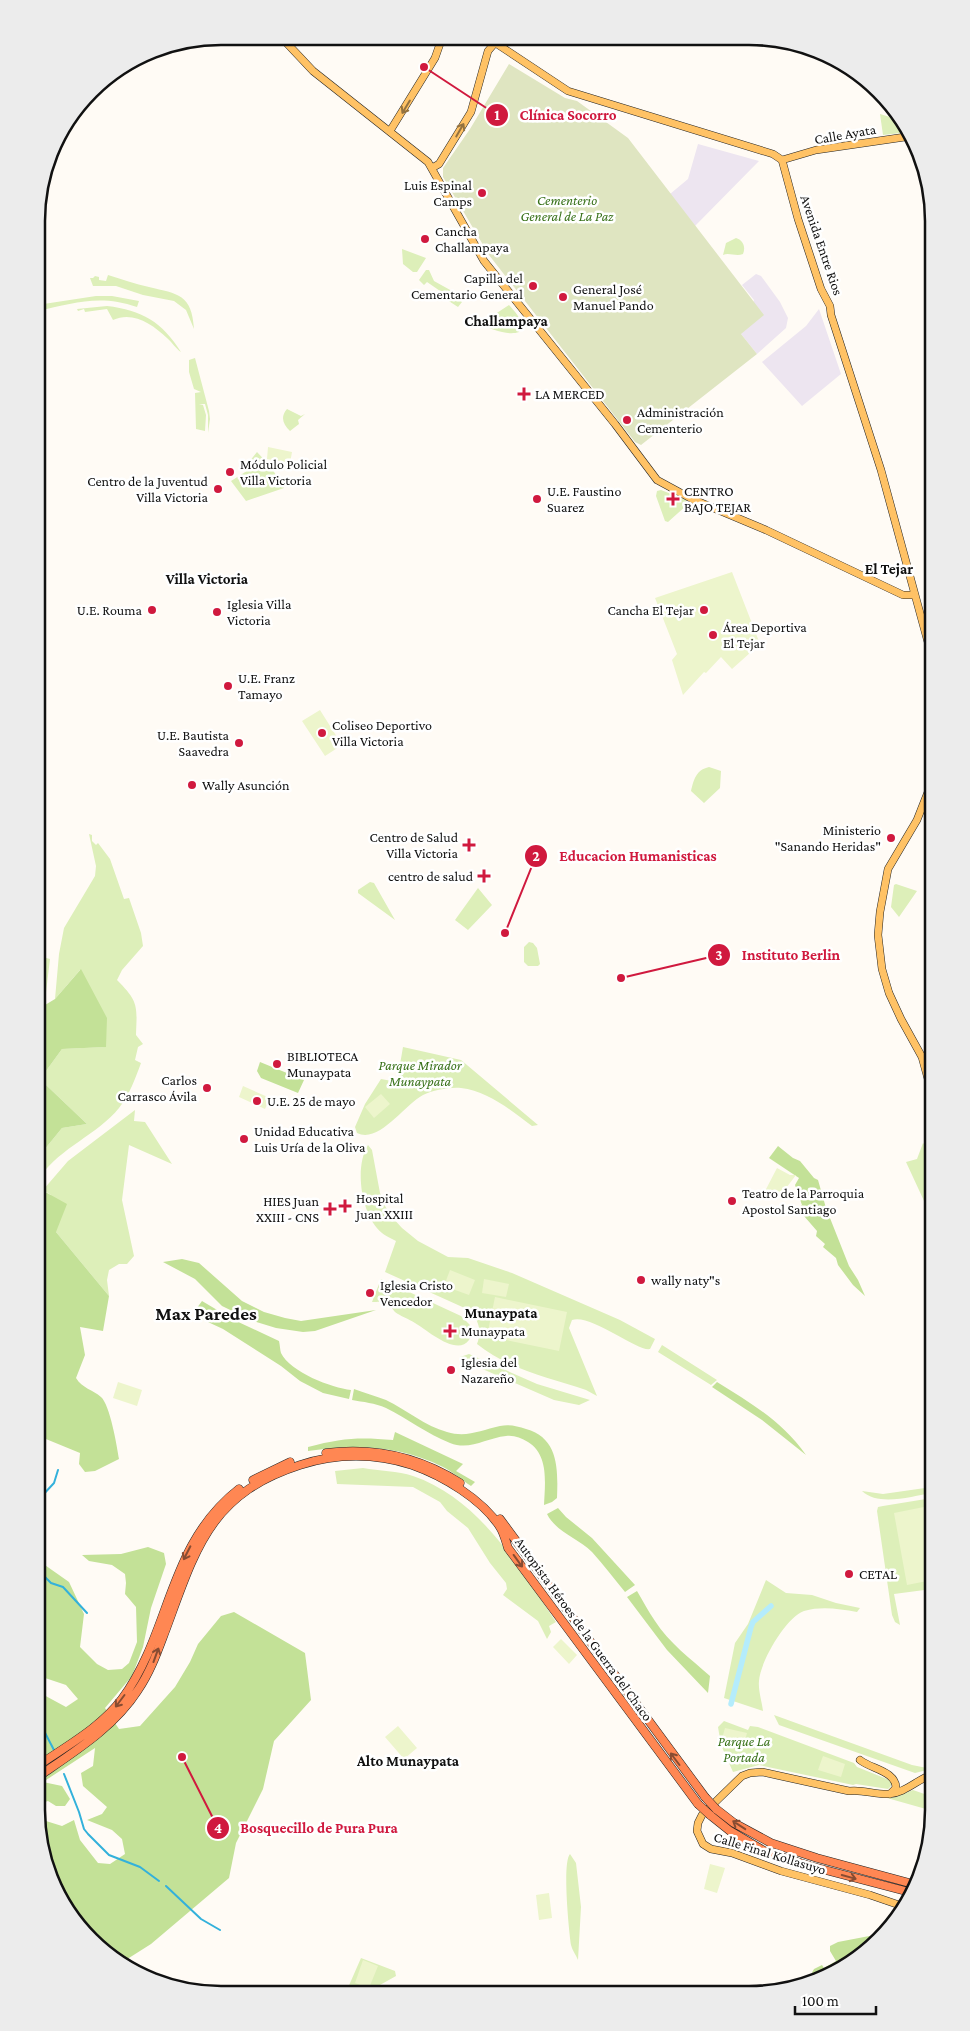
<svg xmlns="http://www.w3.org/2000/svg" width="970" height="2031" font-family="'Crimson Pro',serif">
<rect width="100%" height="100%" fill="#fffbf5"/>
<path fill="#ede5f0" d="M698 144 759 161 695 226 670 194 688 179Z
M756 274 761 276 780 302 788 318 786 328 757 354 741 334 754 300 742 285Z
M819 309 841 374 802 406 762 362 806 326Z"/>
<path fill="#ddefb9" d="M880 114 903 121 910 132 883 135Z
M736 238C743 240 746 247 743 254 736 257 729 252 723 255L726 243Z
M402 249 426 258 417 272H413L403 264Z
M426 270H429L434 281 452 291 462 302 458 307 441 296 443 293 427 282 424 285 419 280Z
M108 275C122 279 135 284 149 287 178 294 192 294 194 329L186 310 174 301 143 295 116 286H93L90 278H93L95 276 99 277V280L106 281Z
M96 296H112L139 301 137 307C100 294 74 303 37 311V305Z
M509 305C516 313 525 321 519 332 508 336 490 329 480 324Z
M107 306C142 310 162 322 181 352 176 349 172 342 167 338 152 324 133 311 113 320L107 309 85 312 84 309 78 311 77 309Z
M195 358 209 411 210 419 208 433V415L205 404H199L203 405 206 415 205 431 196 429 195 393 201 392 194 389 189 372V360Z
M287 409 301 416 305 414 298 420 299 424 290 431C283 424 280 417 287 409Z
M257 452 271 467 284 488 246 501 231 481 250 469 249 462Z
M661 490 686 500 687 505 668 522 665 521 656 496 657 491Z
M709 767 721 771 720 788 704 803 691 791C694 779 696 770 709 767Z
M89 834 92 835V841L96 845 98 843 110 859 124 899 129 898 141 933 143 946 122 970 117 980C139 1002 137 1006 136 1035L143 1044 138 1047 135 1060 141 1063C135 1079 130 1094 119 1108 97 1135 61 1147 40 1177V1155L62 1128 87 1124 46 1085V1071L62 1049 105 1047 80 970 55 999 59 954 64 928 95 876 96 866Z
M370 882 374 883 395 920 358 893V890Z
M896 884 917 891 899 917 891 907 894 885Z
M478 888 492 905 468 930 455 920Z
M529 942 533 943 537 948 540 964 538 966H528L524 962V947Z
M43 957 50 959 40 1042 39 959Z
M403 1047 461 1060 538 1125 532 1126C512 1111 488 1091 461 1088 450 1087 433 1090 423 1095 404 1105 379 1144 357 1133L355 1127 365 1104 381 1079 397 1082Z
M135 1110 134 1121 145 1122 172 1164 129 1145 122 1200 134 1256 127 1264H119L109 1270 107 1280 109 1296 56 1232 51 1195 43 1190 68 1161Z
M923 1143 927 1147 931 1216 906 1162 917 1159Z
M368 1145 372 1150 380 1193 385 1206 392 1217 402 1228 418 1241 448 1257 468 1258 512 1273 620 1320 655 1339 650 1349C638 1352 590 1313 572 1320L569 1328 597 1396 586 1390C549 1378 508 1369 477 1344 482 1331 479 1320 469 1310L385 1272 396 1241C391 1238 385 1236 382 1233 361 1216 354 1167 368 1145Z
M381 1279 461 1316 470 1325C472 1331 472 1335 469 1340 457 1357 427 1330 415 1323 409 1319 400 1316 395 1312 392 1309 391 1305 387 1303 382 1301 378 1302 372 1302Z
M662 1345 717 1380 711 1385 658 1352Z
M469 1354 537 1384 590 1400 579 1405 554 1400 471 1364H466L460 1357Z
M363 1468C379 1471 398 1471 413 1476 480 1499 518 1566 556 1622L549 1626 551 1632 547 1639 538 1621 503 1595 507 1589 506 1583 490 1563 468 1528 447 1511 440 1502 413 1487 337 1484 335 1471Z
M932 1487V1493C912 1496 879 1507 862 1491L883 1494Z
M932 1498V1589L894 1594 900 1625 895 1622 892 1615 877 1511 878 1507 883 1506Z
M766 1580 786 1593 812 1595 836 1603 860 1608 857 1612C839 1609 822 1606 804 1611 786 1617 760 1662 759 1681 758 1690 762 1702 763 1711L724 1698 735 1643 748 1624Z
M774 1715 912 1765 927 1768V1770L915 1773 779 1725Z
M724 1721 748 1730 750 1726 758 1727 854 1763 857 1767 887 1779 891 1782V1786L888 1789 856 1784 853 1785 759 1765 733 1772 721 1745 718 1727Z
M913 1790 933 1797V1811L887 1798 896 1797Z
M570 1854 576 1863 581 1907 578 1960C576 1955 572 1950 571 1945 569 1931 562 1863 570 1854Z
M361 1958 395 1971 396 1976 371 1990H347Z"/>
<path fill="#c3e197" d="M81 969 107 1018 106 1047 62 1049 46 1071V1085L87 1124 62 1128 40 1155V1008L55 999Z
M260 1062 304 1080 298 1093 261 1078 257 1071Z
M778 1146 793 1158 800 1161 814 1178 818 1180 826 1208 849 1266 858 1280 865 1296 853 1285 838 1265 836 1258 823 1247 825 1244 816 1236 817 1231 804 1216 794 1211 802 1205 795 1185 799 1178 769 1158Z
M40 1189 67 1204 56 1232 109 1296 103 1331 80 1327 85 1355 76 1378C82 1388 93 1390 101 1397 110 1405 117 1446 119 1459L95 1471 85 1472 79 1464 80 1453 41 1437Z
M182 1259 199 1263 242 1301 264 1312 285 1318 301 1321 376 1310 315 1331 303 1332 276 1328 253 1321 222 1306 195 1279 163 1262Z
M202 1301 234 1320 279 1341C280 1345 280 1350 281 1353 290 1372 332 1388 351 1390L349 1399 323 1393 300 1381 281 1366 223 1329 195 1316 194 1312Z
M717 1382C752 1404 782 1421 806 1455L762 1420 712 1387Z
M354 1389C364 1393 376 1396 386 1400 407 1410 425 1426 447 1432 467 1438 481 1430 500 1426 509 1424 517 1426 526 1429 559 1438 558 1470 557 1498L552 1502 544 1505C545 1483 549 1455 528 1442 521 1438 514 1435 506 1436 486 1438 470 1451 450 1443 427 1434 408 1419 386 1408 375 1403 363 1402 352 1400Z
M395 1432 463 1464 456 1471 475 1482 471 1486C462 1480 453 1472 443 1467 400 1445 355 1444 308 1451V1447C342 1438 359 1437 393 1440Z
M558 1508 566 1517 592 1538 635 1585 625 1592C614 1579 604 1565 592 1552 578 1538 556 1532 547 1514Z
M148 1547 164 1553 166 1564 151 1608 143 1647 132 1676 105 1708 119 1729 140 1726 175 1687 190 1662 198 1644 221 1616 234 1612 305 1653 311 1700 274 1741 263 1789 236 1843 229 1878 151 1944 121 1963 99 1949 61 1903 43 1858V1825L46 1821 62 1826 74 1820 80 1840 98 1863 110 1864 125 1854 122 1839 112 1830 87 1820 102 1814 107 1807 83 1786 81 1773 93 1766 95 1748 43 1782 62 1786 70 1799 65 1806H56L48 1801 42 1803V1694L66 1707 78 1699 66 1685 42 1677V1563L69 1582 84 1614 80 1647 97 1664 108 1670 122 1669 129 1663 137 1642 136 1607 125 1594 126 1583 125 1574 112 1565 89 1561 82 1555 121 1554Z
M637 1591C643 1601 648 1611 655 1621 669 1643 691 1659 710 1676L708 1693 667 1650 627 1597Z
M885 1933 870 1946 856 1952 832 1973 805 1985 814 1969 822 1965 824 1968 836 1961 830 1951V1946L838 1942Z"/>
<path fill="#dfe5c1" d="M509 64 565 98 577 101 628 138 764 315 741 334 757 354 641 445 635 442 489 255 443 177V168L470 129Z"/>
<path fill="#edf5cc" d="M268 447 292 452 290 463 267 459Z
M732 572 760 644 732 669 721 657 706 673 704 672 683 695 672 660 677 654 655 598Z
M320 710 342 745 325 756 302 721Z
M243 1086 270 1098 265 1109 239 1097Z
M381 1094 390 1104 374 1118 365 1107Z
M777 1168 790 1175H796L777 1200 764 1193Z
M450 1270 475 1280 469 1295 444 1286Z
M484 1279 509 1284 506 1297 482 1293Z
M495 1297 567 1312 559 1351 487 1336Z
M118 1382 142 1390 137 1406 113 1398Z
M929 1506 932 1524V1580L907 1585 894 1513Z
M561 1639 577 1655 569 1664 553 1647Z
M398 1726 417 1748 404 1759 385 1737Z
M725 1728 747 1733 743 1748 721 1742Z
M823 1756 845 1764 841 1777 818 1770Z
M710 1864 725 1868 717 1893 704 1889Z
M549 1893 552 1918 539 1920 536 1895Z
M363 1960 378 1966 369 1988 355 1983Z"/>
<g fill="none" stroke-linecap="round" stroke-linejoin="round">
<path stroke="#33b1db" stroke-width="2" d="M41 1468 45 1463
M41 1497 54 1483 58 1470
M42 1574 51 1583 63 1587 87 1613
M42 1727 55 1752
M64 1774 79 1812 84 1829 88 1834 109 1855 140 1867 159 1881
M166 1886 201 1919 220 1930"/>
<path stroke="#b4ecfc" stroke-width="5.5" d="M731 1704 751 1627 753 1622 771 1606"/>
<g stroke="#222" stroke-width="8">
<path id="major" d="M281 37 313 71 428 162 484 261 615 424 657 480 692 499 766 530 903 595H914
M488 38 568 91 773 154 782 160 798 219 821 289 830 306 831 315 881 470 929 646
M390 131 435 58 442 38
M782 160 816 150 912 136
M432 168 439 164 471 112 488 51 494 44
M930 787 917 820 888 869 880 912 878 935 882 969 889 993 901 1019 922 1057 931 1090
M860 1760C871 1769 896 1771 896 1788L890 1794
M905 1907 870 1895 781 1871 732 1853 711 1849 703 1844 697 1831 698 1823 702 1815 742 1776 750 1773 762 1772 849 1791C863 1789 875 1795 889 1794 905 1793 918 1779 933 1774
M850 1964 854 1962"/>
</g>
<g stroke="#222" stroke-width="9">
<path id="highway" d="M326 1453C374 1447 419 1457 460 1483
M253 1480 290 1462
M500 1519 705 1797
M42 1763C70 1744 102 1726 122 1699 172 1631 167 1545 239 1489
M42 1774C77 1750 115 1726 138 1690 151 1671 158 1650 166 1629 196 1548 210 1494 300 1465 336 1453 376 1453 412 1465 443 1476 482 1499 500 1527 504 1533 506 1542 508 1548L698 1804
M716 1809 734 1823 771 1843 817 1858 917 1885
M710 1815 730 1831 766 1852 810 1866 913 1893"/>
</g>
<use href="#major" stroke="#ffc265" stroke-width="7"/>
<use href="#highway" stroke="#ff8753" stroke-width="8"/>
<g stroke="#222" stroke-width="9" stroke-linecap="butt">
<path id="highway-bridge" d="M705 1797 716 1809
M698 1804 710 1815"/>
</g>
<use href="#highway-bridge" stroke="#ff8753" stroke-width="8"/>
</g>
<defs><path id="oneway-shaft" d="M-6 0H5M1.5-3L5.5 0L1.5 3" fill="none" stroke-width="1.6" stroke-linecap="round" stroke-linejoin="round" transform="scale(1.25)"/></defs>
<g stroke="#94723f">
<use href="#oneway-shaft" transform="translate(406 107) rotate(121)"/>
<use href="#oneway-shaft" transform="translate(460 130) rotate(-60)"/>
</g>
<g stroke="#884c32">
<use href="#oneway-shaft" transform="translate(187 1553) rotate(117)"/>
<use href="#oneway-shaft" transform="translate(518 1561) rotate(54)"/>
<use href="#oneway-shaft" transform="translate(156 1655) rotate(-70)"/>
<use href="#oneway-shaft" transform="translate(120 1701) rotate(127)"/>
<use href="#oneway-shaft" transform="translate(675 1759) rotate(-127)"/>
<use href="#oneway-shaft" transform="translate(739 1825) rotate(-147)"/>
<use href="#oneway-shaft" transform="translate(849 1877) rotate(15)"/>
</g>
<g fill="#d0193e" stroke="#fff" stroke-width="2">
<circle cx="482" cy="193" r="5"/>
<circle cx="425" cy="239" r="5"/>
<circle cx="533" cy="286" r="5"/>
<circle cx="563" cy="297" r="5"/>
<path d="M521.5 386.5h5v5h5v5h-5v5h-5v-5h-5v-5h5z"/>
<circle cx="627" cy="420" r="5"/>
<circle cx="230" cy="472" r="5"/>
<circle cx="218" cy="489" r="5"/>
<circle cx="537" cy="499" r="5"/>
<path d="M670.5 491.5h5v5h5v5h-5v5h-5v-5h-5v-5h5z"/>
<circle cx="152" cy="610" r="5"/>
<circle cx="704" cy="610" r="5"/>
<circle cx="217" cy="612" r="5"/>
<circle cx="713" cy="635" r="5"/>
<circle cx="228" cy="686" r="5"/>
<circle cx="322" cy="733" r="5"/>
<circle cx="239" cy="743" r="5"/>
<circle cx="192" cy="785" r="5"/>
<circle cx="891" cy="838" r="5"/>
<path d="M466.5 837.5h5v5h5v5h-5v5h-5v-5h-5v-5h5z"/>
<path d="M481.5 868.5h5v5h5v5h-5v5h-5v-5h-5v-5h5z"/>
<circle cx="277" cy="1064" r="5"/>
<circle cx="207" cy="1088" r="5"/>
<circle cx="257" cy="1101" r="5"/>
<circle cx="244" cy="1139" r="5"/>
<circle cx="732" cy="1201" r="5"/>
<path d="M342.5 1198.5h5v5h5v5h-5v5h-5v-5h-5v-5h5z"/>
<path d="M327.5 1201.5h5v5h5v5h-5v5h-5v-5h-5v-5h5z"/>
<circle cx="641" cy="1280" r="5"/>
<circle cx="370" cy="1293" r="5"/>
<path d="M447.5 1323.5h5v5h5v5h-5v5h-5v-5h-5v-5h5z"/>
<circle cx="451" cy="1370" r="5"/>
<circle cx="849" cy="1574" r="5"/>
</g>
<g text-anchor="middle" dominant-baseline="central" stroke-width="5" stroke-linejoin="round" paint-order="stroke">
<g font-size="14" fill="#111" stroke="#fff">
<text transform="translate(845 134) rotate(-10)">Calle Ayata</text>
<text transform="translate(822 245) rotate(71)">Avenida Entre Rios</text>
<text transform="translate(584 1629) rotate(54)">Autopista Héroes de la Guerra del Chaco</text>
<text transform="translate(770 1853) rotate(17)">Calle Final Kollasuyo</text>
</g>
<g font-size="14" fill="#111" stroke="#fff" text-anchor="start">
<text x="472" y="185" text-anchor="end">Luis Espinal<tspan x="472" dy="16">Camps</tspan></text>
<text x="435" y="231">Cancha<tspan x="435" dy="16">Challampaya</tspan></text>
<text x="523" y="278" text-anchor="end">Capilla del<tspan x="523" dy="16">Cementario General</tspan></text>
<text x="573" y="289">General José<tspan x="573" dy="16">Manuel Pando</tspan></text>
<text x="535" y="394">LA MERCED</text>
<text x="637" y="412">Administración<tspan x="637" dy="16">Cementerio</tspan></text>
<text x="240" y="464">Módulo Policial<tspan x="240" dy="16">Villa Victoria</tspan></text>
<text x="208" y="481" text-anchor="end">Centro de la Juventud<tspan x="208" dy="16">Villa Victoria</tspan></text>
<text x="547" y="491">U.E. Faustino<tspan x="547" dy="16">Suarez</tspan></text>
<text x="684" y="491">CENTRO<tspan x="684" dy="16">BAJO TEJAR</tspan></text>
<text x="227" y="604">Iglesia Villa<tspan x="227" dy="16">Victoria</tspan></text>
<text x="142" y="610" text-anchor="end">U.E. Rouma</text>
<text x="694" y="610" text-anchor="end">Cancha El Tejar</text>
<text x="723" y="627">Área Deportiva<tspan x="723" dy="16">El Tejar</tspan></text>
<text x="238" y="678">U.E. Franz<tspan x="238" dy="16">Tamayo</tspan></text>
<text x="332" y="725">Coliseo Deportivo<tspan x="332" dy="16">Villa Victoria</tspan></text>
<text x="229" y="735" text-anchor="end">U.E. Bautista<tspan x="229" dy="16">Saavedra</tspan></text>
<text x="202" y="785">Wally Asunción</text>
<text x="881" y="830" text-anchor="end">Ministerio<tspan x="881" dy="16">"Sanando Heridas"</tspan></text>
<text x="458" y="837" text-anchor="end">Centro de Salud<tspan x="458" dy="16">Villa Victoria</tspan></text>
<text x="473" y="876" text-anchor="end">centro de salud</text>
<text x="287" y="1056">BIBLIOTECA<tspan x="287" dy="16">Munaypata</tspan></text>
<text x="197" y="1080" text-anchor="end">Carlos<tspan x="197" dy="16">Carrasco Ávila</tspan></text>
<text x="267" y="1101">U.E. 25 de mayo</text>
<text x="254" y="1131">Unidad Educativa<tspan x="254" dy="16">Luis Uría de la Oliva</tspan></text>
<text x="742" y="1193">Teatro de la Parroquia<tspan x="742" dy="16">Apostol Santiago</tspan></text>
<text x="356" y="1198">Hospital<tspan x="356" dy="16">Juan XXIII</tspan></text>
<text x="319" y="1201" text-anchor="end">HIES Juan<tspan x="319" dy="16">XXIII - CNS</tspan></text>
<text x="651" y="1280">wally naty"s</text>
<text x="380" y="1285">Iglesia Cristo<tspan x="380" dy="16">Vencedor</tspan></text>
<text x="461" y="1331">Munaypata</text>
<text x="461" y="1362">Iglesia del<tspan x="461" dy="16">Nazareño</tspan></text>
<text x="859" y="1574">CETAL</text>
</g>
<g font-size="14" font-style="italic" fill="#387119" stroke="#fff">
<text x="567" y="200">Cementerio<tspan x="567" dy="16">General de La Paz</tspan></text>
<text x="420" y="1065">Parque Mirador<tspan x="420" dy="16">Munaypata</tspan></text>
<text x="744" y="1741">Parque La<tspan x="744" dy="16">Portada</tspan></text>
</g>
<g font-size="15" font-weight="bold" fill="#111" stroke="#fff">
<text x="506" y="321">Challampaya</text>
<text x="889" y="569">El Tejar</text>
<text x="207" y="579">Villa Victoria</text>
<text x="501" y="1313">Munaypata</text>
<text x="408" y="1761">Alto Munaypata</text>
</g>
<g font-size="19" font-weight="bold" fill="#111" stroke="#fff">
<text x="206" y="1313">Max Paredes</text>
</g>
</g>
<path d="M0 0H970V2031H0ZM221 45H749A176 176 0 0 1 925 221V1810A176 176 0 0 1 749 1986H221A176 176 0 0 1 45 1810V221A176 176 0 0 1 221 45Z" fill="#ececec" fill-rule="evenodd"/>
<path fill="none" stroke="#111" stroke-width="2.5" d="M221 45H749A176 176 0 0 1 925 221V1810A176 176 0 0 1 749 1986H221A176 176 0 0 1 45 1810V221A176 176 0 0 1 221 45Z"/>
<path fill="none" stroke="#d0193e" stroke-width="2" d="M424 67L497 115M505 933L536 856M621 978L719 955M182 1757L218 1828"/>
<g fill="#d0193e" stroke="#fff" stroke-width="2">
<circle cx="424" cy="67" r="5"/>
<circle cx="505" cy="933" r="5"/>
<circle cx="621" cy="978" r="5"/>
<circle cx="182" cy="1757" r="5"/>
<circle cx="497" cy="115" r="12"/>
<circle cx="536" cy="856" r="12"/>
<circle cx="719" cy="955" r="12"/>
<circle cx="218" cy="1828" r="12"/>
</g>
<g font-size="15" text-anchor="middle" font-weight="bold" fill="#fff">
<text x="497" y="120">1</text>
<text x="536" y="861">2</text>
<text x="719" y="960">3</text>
<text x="218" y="1833">4</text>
</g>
<g font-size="15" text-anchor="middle" font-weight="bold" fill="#d0193e" stroke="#fff" stroke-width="5" stroke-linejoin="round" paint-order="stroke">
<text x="568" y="120">Clínica Socorro</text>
<text x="638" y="861">Educacion Humanisticas</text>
<text x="791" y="960">Instituto Berlin</text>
<text x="319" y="1833">Bosquecillo de Pura Pura</text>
</g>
<path d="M795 2006v8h81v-8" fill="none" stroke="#111111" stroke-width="2.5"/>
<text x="802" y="2006" font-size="15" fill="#111111" stroke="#ffffff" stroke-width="4" paint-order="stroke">100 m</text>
</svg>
